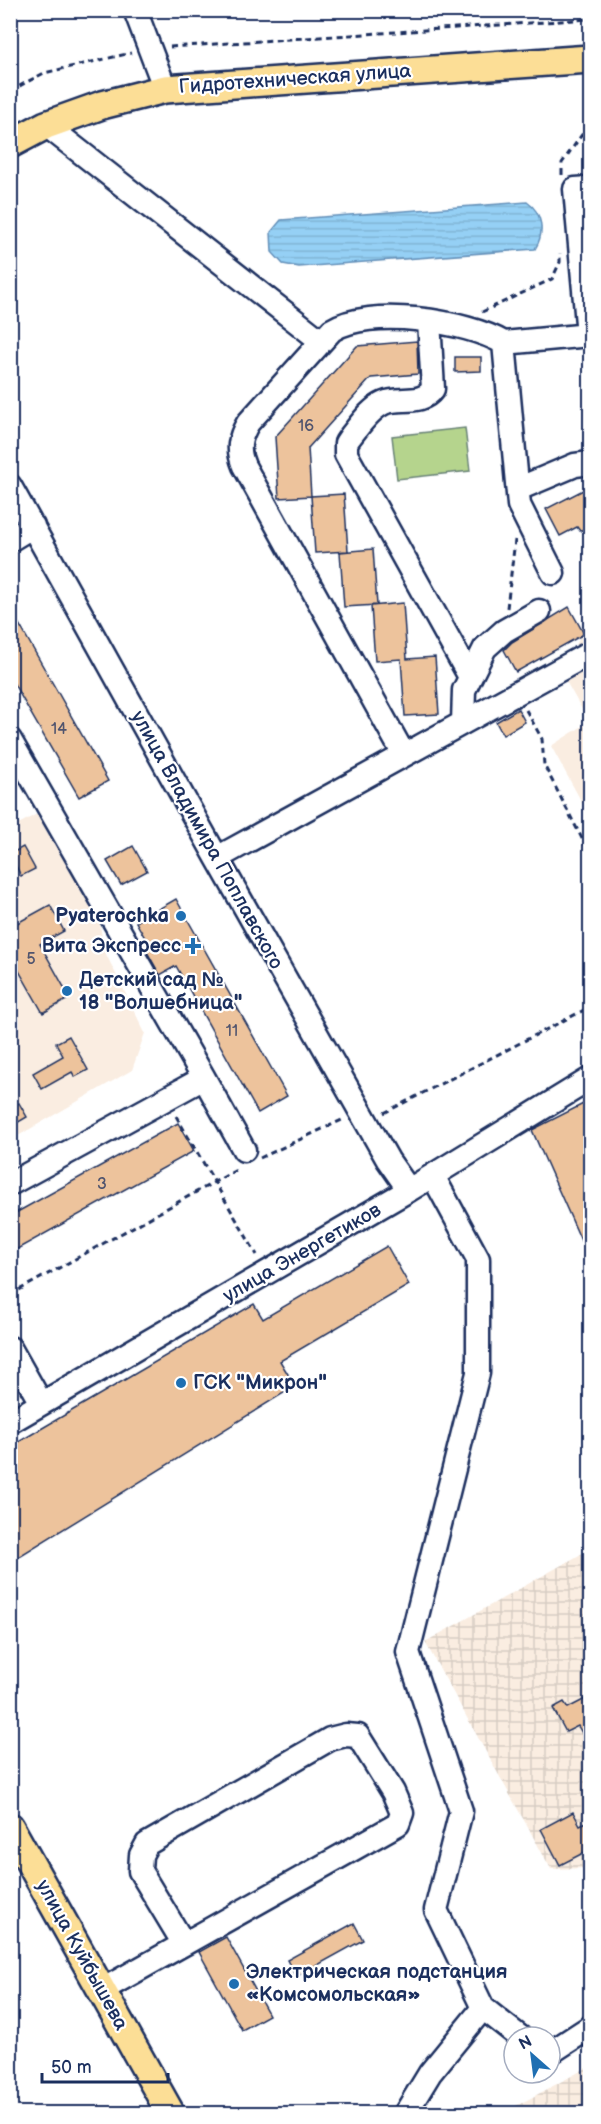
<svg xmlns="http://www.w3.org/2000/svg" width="601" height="2124" font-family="'Balsamiq Sans',sans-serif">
<defs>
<pattern id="industrial-grid" width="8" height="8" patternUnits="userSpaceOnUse" patternTransform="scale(1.5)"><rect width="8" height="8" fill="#faede1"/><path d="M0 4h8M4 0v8" fill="none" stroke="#d6ccc3"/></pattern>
<pattern id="water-rules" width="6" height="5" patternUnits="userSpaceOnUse" patternTransform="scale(1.5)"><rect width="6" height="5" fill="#95d0f5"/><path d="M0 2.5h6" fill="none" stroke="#80b3d4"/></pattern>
</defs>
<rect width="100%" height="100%" fill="#fff"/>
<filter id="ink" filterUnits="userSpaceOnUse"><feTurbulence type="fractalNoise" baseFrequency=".0167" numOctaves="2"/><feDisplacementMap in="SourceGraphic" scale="12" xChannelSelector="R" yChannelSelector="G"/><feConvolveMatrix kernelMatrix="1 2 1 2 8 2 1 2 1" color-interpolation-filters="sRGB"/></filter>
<g filter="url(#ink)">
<path fill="#faede1" d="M590 620V817L551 746 589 722 563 676 586 622Z
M37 814 100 923 103 948 145 1033 132 1070 11 1140V828Z"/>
<path fill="url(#industrial-grid)" d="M590 1549V1868L551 1869 425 1642Z
M590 2066V2113H503Z"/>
<path fill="#b5d48d" stroke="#688276" stroke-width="1.5" d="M465 428 470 471 397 479 392 436Z"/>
<path fill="url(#water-rules)" stroke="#6490b9" stroke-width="1.5" d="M527 202C543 213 545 233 535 249L299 267 283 264 272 252 271 232 281 220Z"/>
<path fill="#edc39c" stroke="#1b2f5e" stroke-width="1.5" d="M417 341 418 374 371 378 308 448 311 496 279 498 275 437 357 346Z
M455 357H481V371L455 372Z
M591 486V525L580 531 577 527 560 536 546 509Z
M344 494 348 551 315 553 311 496Z
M373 549 377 605 344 607 340 552Z
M403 603 407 659 435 657 439 714 405 716 401 659 375 661 371 606Z
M569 607 584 634 516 672 504 650 512 642Z
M10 608 108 781 79 797 10 677Z
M518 709 525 722 503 735 496 722Z
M133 846 147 871 121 885 107 861Z
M23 847 35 869 21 876 10 854Z
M176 899 287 1096 258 1113 176 966 160 975 141 941 145 938 136 922Z
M50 905 64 931 40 944 70 998 43 1013 10 955V927Z
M69 1036 88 1070 75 1077 72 1072 42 1089 33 1073 63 1056 56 1043Z
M591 1100V1263L532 1130Z
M19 1103 27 1117 10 1127V1108Z
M178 1123 194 1151 10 1253V1216Z
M387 1246 409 1285 280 1361 295 1386 10 1562V1447L254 1304 263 1319Z
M591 1696V1749L578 1726 566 1732 553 1708 564 1702 568 1708Z
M573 1812 580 1825 591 1820V1849L560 1865 541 1829Z
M354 1923 363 1940 296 1977 287 1960Z
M226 1937 269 2015 242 2030 199 1952Z"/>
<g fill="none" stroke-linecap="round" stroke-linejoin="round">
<g stroke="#1b2f5e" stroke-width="27">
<path id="minor" d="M135 10 165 89
M46 125 321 341
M429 321 433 389C421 406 400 396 384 403 370 409 359 426 350 437L346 443V454L470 677
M588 335 575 189 590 188
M504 343 590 335
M10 486 217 858 388 1160 409 1190
M518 489 575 465 590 463
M10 540 33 526
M463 723 464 690 485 648 504 631 539 611
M10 740 204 1078
M404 755 244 466C237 450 239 438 248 423L332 330C369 306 467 321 504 343L519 505 553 573
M217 858 590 653
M433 1176 478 1259V1373L408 1652 461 1811 436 1910 483 2008 520 2037
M10 1184 204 1078 244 1150
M10 1348 41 1403
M10 1422 409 1190 590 1079
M102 1990 398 1824 402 1813 393 1792 358 1736 346 1735 330 1739 147 1844 141 1855 140 1871 184 1944
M550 2053 590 2027
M405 2114 430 2073 483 2008"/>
</g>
<g stroke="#1b2f5e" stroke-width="32">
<path id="major" d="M10 144 46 125 102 105 165 89 590 59
M10 1827 171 2114"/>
</g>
<path stroke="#1b2f5e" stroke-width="3" stroke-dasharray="6 4.5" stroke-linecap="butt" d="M589 10 590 23
M170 47 590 19
M10 91 44 73 131 53
M562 175V163L583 133 590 108
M482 312 552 279 560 262V253
M507 608 515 540
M526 710 542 739 544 765 590 854
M384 1113 590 1007
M176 1116 257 1255
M260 1158 344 1119
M10 1295 238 1169"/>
<use href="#minor" stroke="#fff" stroke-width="22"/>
<use href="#major" stroke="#fcde96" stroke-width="27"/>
</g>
</g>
<g fill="#1f6fb2" stroke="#fff" stroke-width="2">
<circle cx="181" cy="916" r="6"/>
<path d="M190 937h6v6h6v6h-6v6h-6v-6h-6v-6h6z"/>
<circle cx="67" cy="991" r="6"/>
<circle cx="181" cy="1383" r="6"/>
<circle cx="234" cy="1984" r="6"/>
</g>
<g text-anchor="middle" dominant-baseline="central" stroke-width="4.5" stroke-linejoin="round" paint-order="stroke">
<g font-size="16" fill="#50546e">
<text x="306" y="426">16</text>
<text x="59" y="729">14</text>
<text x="31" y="959">5</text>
<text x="232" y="1031">11</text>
<text x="102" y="1184">3</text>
</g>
<g font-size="20" fill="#1b2f5e" stroke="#fff">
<text transform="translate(295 79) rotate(-4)">Гидротехническая улица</text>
<text transform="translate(207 840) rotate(61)">улица Владимира Поплавского</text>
<text transform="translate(302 1253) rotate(-30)">улица Энергетиков</text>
<text transform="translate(82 1955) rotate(61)">улица Куйбышева</text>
</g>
<g font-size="20" font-weight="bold" fill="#1b2f5e" stroke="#fff" text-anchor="start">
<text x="169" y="916" text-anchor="end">Pyaterochka</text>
<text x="181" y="946" text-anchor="end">Вита Экспресс</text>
<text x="79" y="980">Детский сад №<tspan x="79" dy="23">18 "Волшебница"</tspan></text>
<text x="193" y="1383">ГСК "Микрон"</text>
<text x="246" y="1972">Электрическая подстанция<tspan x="246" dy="23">«Комсомольская»</tspan></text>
</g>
</g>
<rect width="601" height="2124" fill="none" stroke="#fff" stroke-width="36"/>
<rect x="18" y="18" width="565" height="2088" fill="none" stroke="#1b2f5e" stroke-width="2" filter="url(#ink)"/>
<g transform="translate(532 2055) rotate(332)"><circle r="28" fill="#ffffff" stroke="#a4acbf" stroke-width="1.5"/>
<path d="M0-4.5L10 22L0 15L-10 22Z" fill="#1f6fb2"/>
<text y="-9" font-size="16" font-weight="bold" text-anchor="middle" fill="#1b2f5e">N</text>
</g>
<path d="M42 2073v9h126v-9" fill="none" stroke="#1b2f5e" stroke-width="3"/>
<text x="51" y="2073" font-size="18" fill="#1b2f5e" stroke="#ffffff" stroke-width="4.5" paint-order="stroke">50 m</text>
</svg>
